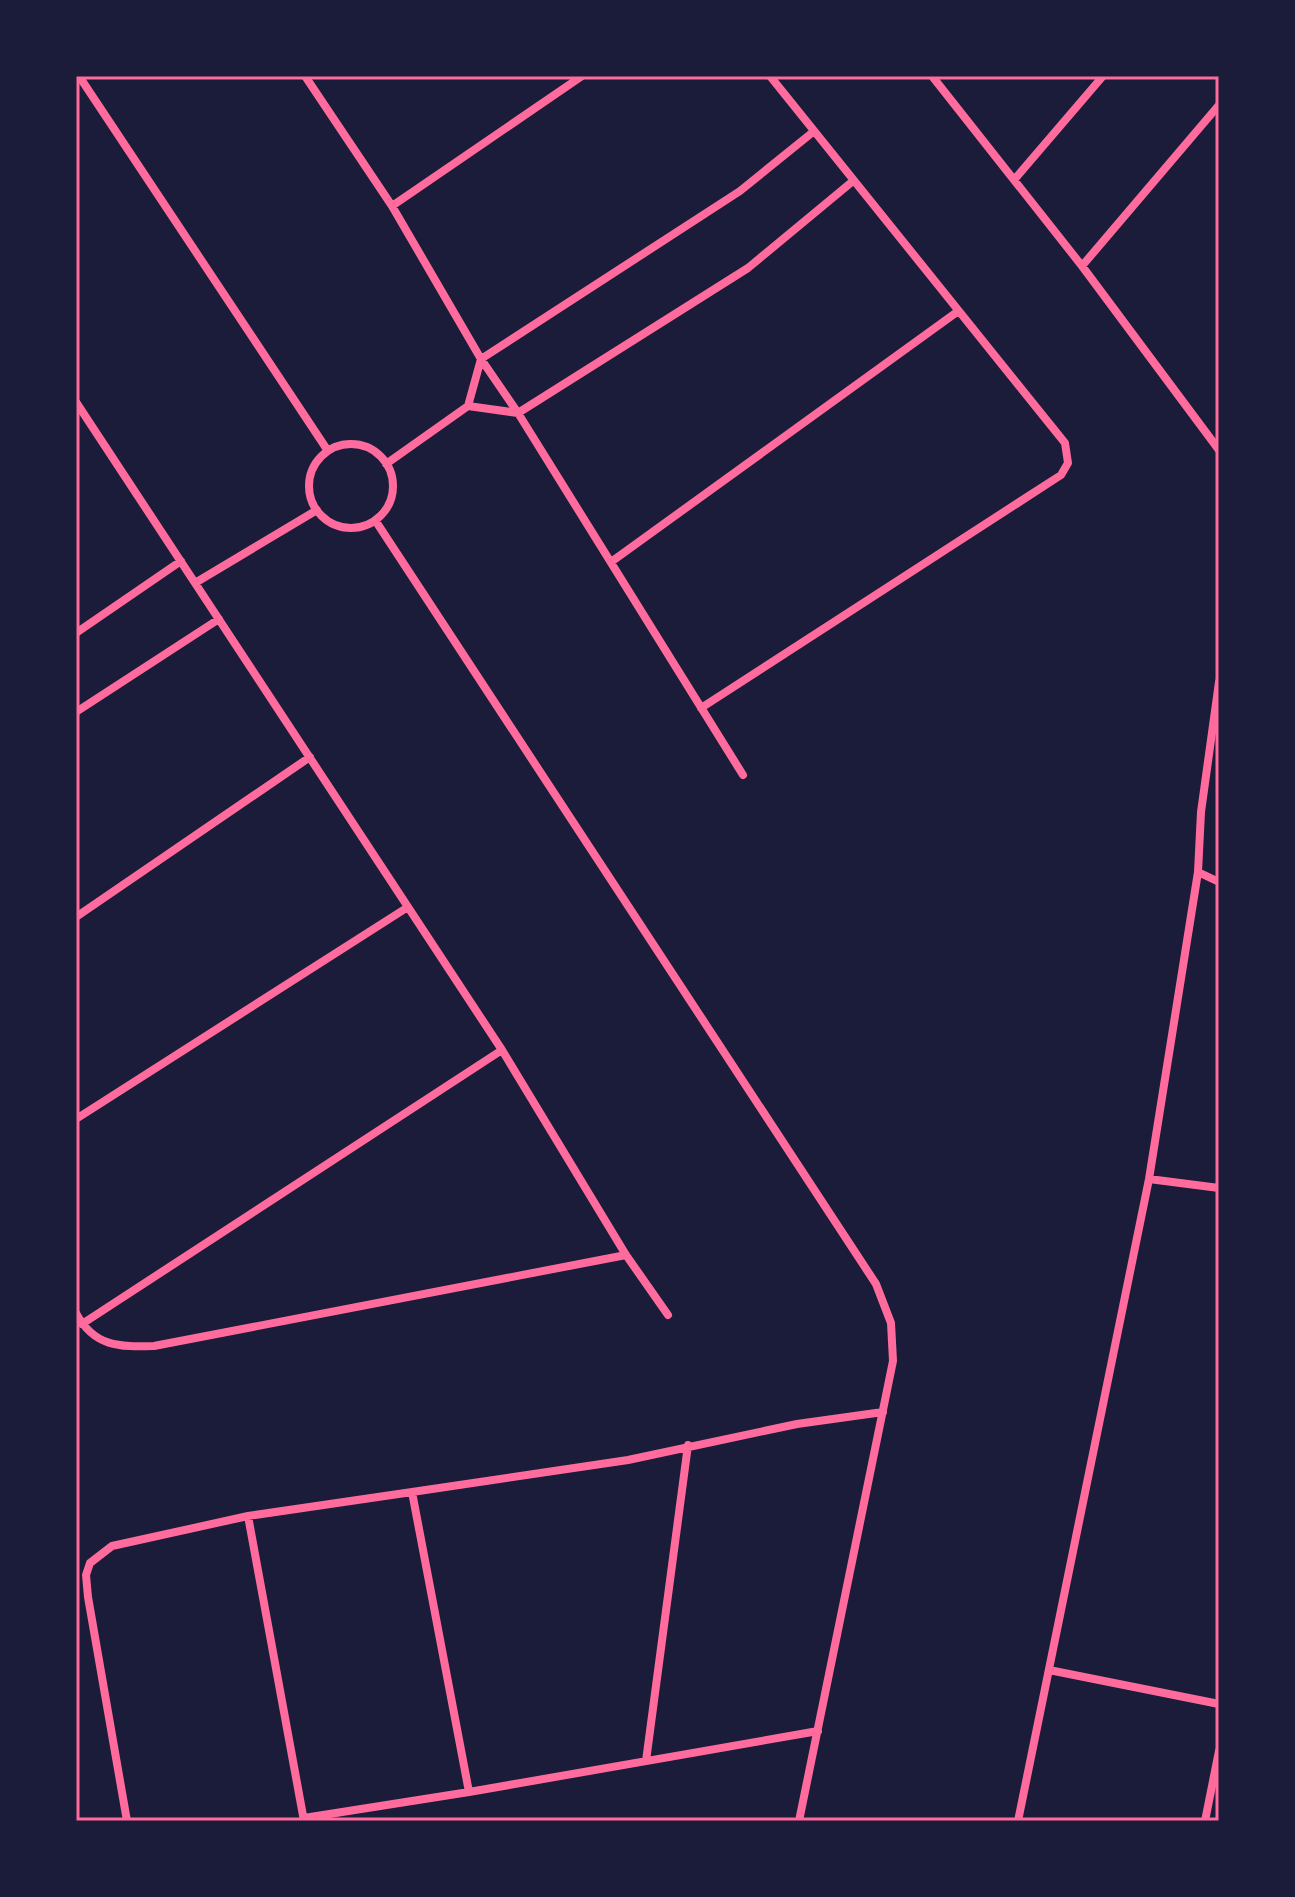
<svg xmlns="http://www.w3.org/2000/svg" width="1295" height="1897" font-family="Mulish,sans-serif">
<rect width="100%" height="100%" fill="#1b1b3a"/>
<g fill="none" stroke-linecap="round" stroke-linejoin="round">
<path stroke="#ff6b9d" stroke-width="8" d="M79 76 328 451
M305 76 392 206 481 359 518 413 743 775
M932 76 1082 266 1219 450
M1014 180 1103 76
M392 206 582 76
M1082 266 1219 105
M76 402 502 1050 626 1255 668 1315
M468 406 518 413 748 268 853 181
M309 486a42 42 0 1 1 84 0a42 42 0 1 1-84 0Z
M386 464 468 406 481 359 740 191 813 132
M375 520 876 1284 891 1323 893 1361 799 1821
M611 562 957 312
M195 583 317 510
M76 633 181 561
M701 708 1061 475 1068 463 1065 443 770 76
M76 712 219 619
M1198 872 1219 882
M76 917 310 757
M76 1119 408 907
M1149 1179 1219 1188
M76 1313C94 1347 119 1347 154 1346L626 1255
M82 1324 502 1050
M412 1492 628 1460 797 1424 883 1412
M248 1516 304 1821
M1049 1670 1219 1704
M646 1761 688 1445
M469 1792 818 1731
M127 1821 88 1597 86 1575 90 1563 112 1546 248 1516 412 1492 469 1792 304 1818
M1018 1821 1149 1179 1198 872 1201 812 1219 682
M1205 1821 1219 1751"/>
</g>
<rect width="1295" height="1897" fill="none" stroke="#1b1b3a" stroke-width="156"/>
<rect x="78" y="78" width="1139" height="1741" fill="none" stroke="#ff6b9d" stroke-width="3"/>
</svg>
